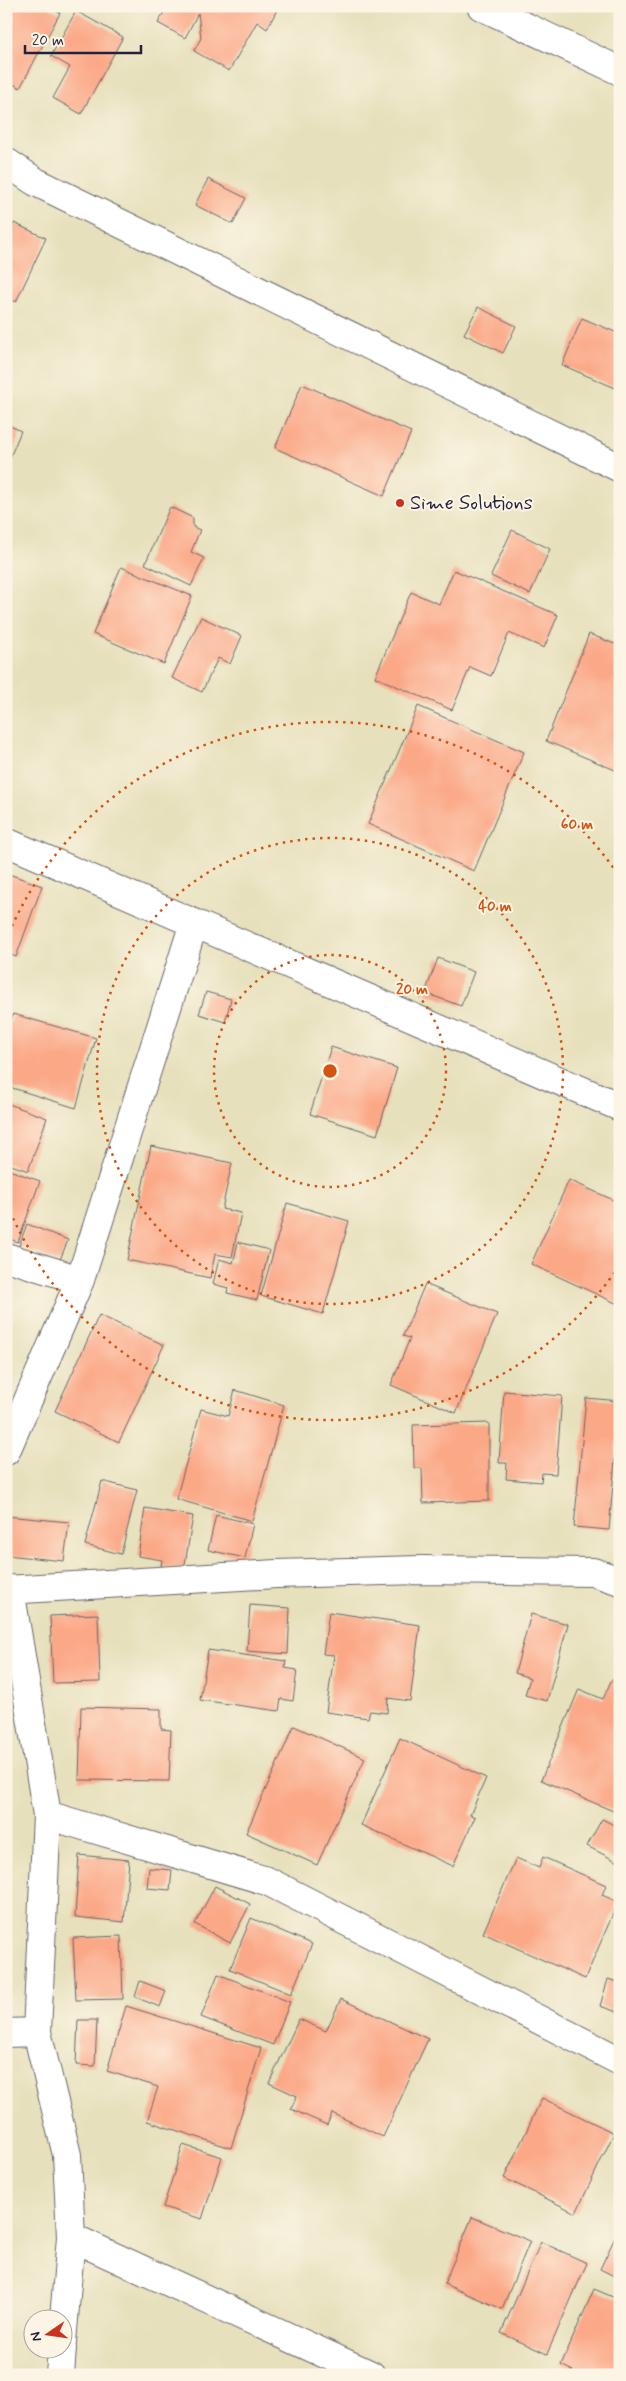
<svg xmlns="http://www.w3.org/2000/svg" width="626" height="2381" font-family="Mynerve,sans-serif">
<rect width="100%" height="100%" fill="#fcf5e5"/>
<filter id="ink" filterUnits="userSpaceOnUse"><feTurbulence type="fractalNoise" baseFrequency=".02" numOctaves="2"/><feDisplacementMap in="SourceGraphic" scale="10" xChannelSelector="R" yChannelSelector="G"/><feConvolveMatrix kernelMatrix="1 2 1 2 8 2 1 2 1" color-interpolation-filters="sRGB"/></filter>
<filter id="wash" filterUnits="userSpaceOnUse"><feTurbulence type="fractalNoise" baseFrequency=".0096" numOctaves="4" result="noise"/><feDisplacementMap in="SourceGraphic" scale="20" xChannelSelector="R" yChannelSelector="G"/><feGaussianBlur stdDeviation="1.12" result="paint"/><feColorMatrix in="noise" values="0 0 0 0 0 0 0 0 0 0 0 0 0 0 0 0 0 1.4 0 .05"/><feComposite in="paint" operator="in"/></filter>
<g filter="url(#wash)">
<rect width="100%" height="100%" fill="#e6e0bc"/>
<g id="blocks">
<path fill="#fba887" d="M6 6H46L60 13 20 88 6 80Z
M167 6H279L267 29 257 22 229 71 194 51 201 38 198 13 185 38 158 23Z
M76 11 123 37 81 114 53 98 70 67 51 56Z
M208 179 246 198 233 224 195 205Z
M14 223 46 238 16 302 6 297V239Z
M478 307 516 326 503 353 464 334Z
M582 318 620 334V390L562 365Z
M302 384 411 432 384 496 275 448Z
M6 424 21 431 6 467Z
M170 507 193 518V527L200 530 191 552 204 558 191 586 145 564Z
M512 530 550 549 530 594 491 576Z
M121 567 192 596 164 664 93 634Z
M454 570 558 615 544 648 509 633 491 676 470 667 452 710 375 677 411 592 439 604Z
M201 617 242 636 230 664 218 658 202 692 172 678Z
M589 634 620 646V772L546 741Z
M418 706 524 752 474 871 368 824Z
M9 874 42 886 16 957 6 953V883Z
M438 958 474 972 461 1006 425 993Z
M206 992 231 999 225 1022 199 1014Z
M13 1014 96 1038 76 1108 6 1086V1037Z
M331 1047 397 1068 377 1135 310 1114Z
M6 1103 47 1118 28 1171 6 1163Z
M151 1146 232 1163 222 1209 241 1213 232 1257 215 1254 210 1278 127 1260Z
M6 1169 40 1181 18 1242 6 1238Z
M569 1180 620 1203V1305L531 1264Z
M287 1203 349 1221 323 1314 261 1296Z
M27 1224 68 1240 59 1262 19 1246Z
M238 1242 269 1250 257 1300 227 1293 228 1288 213 1284 219 1259 233 1263Z
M425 1284 497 1314 456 1413 391 1385 410 1338 403 1336Z
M99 1315 164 1345 119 1442 55 1411Z
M235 1390 284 1405 252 1521 176 1499 201 1409 228 1416Z
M504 1391 562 1396 556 1474 542 1473 541 1482 506 1479 507 1463H499Z
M586 1398 620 1401 609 1530 574 1527Z
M489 1423V1501L423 1503 422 1468H414L413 1425Z
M102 1481 137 1490 121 1554 85 1545Z
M145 1508 193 1516 184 1570 161 1566 162 1560 138 1556Z
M216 1515 253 1524 245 1558 208 1550Z
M6 1516 69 1522 64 1561 6 1555Z
M250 1605 290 1608 288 1654 247 1651Z
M329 1612 420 1625 410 1701 388 1698 387 1713 370 1711 368 1718 326 1712 334 1655 323 1654Z
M98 1614 100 1682 53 1683 50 1616Z
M531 1614 568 1624 547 1701 525 1695 530 1678 515 1673Z
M208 1650 286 1661 285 1668 297 1670 293 1701 281 1699 279 1711 200 1700Z
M612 1679 620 1682V1814L541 1780 579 1689 603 1699Z
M81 1707 161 1709V1729L171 1730 169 1781 79 1780Z
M294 1726 365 1758 317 1865 246 1833Z
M400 1738 486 1778 470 1815 475 1817 453 1866 361 1825Z
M602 1819 620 1828V1863L587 1846Z
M79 1855 129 1860 124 1922 75 1917Z
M543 1857 606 1885 602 1895 618 1902 585 1979 483 1933 516 1858 539 1868Z
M149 1868 172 1870 170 1890 147 1888Z
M215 1886 250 1904 230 1943 195 1924Z
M251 1918 312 1944 291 1994 230 1969Z
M121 1936 123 1999 76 2000 73 1938Z
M218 1974 290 2002 273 2045 201 2017Z
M608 1979 620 1983V2013L600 2006Z
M140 1981 166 1991 160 2007 135 1997Z
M341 1999 428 2039 383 2137 332 2113 327 2125 291 2109 297 2096 269 2083 299 2019 326 2031Z
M126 2006 261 2048 231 2148 147 2121 158 2087 107 2071Z
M78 2020H97L95 2066 76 2065Z
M542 2098 614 2133 576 2213 504 2178Z
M183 2145 222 2157 202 2219 163 2207Z
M472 2217 530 2241 502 2309 444 2284Z
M620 2227V2279L600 2269Z
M541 2242 587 2263 547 2354 501 2333Z
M594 2289 620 2300 619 2375H571L573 2371 561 2365Z"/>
</g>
</g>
<g filter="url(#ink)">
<use href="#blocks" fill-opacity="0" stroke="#676468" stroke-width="1"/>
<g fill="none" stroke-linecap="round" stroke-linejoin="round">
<g stroke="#676468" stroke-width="30">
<path id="minor" d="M481 6 620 71
M6 162 36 182 620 468
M6 842 620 1107
M6 1257 80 1280
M6 1451 80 1280 194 923
M10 1589 47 1815 37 2032 67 2155 71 2237 62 2342
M6 1590 276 1574 420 1570 593 1572 620 1581
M47 1815 267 1881 620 2061
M6 2033 37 2032
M71 2237 371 2375
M60 2375 62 2348"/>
</g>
<use href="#minor" stroke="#fff" stroke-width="28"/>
</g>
</g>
<g fill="none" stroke="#d45411" stroke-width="2.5" stroke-dasharray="2.5 5">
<circle cx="330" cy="1071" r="116"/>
<circle cx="330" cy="1071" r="233"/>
<path d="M619 1266A349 349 0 0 1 6 1202M6 940A349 349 0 0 1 619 876"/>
</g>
<circle fill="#c8321e" stroke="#fcf5e5" stroke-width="2" cx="400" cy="503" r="5"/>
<g text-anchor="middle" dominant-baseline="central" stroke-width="4" stroke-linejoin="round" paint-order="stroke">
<g font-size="20" fill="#22223b" stroke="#fcf5e5" text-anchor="start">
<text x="410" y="503">Sime Solutions</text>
</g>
</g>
<circle cx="330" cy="1071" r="8" fill="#d45411" stroke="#fcf5e5" stroke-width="2.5"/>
<g font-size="15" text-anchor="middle" font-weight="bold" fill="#d45411" stroke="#fcf5e5" stroke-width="4" stroke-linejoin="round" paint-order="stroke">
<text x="577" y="829">60 m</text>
<text x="495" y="911">40 m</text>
<text x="412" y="994">20 m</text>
</g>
<rect width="626" height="2381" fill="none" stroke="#fcf5e5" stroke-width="25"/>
<g transform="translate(48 2334) rotate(257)"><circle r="24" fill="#fcf5e5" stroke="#a5a1a1"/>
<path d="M0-4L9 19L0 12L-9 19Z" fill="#c8321e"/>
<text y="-8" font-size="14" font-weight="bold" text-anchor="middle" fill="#22223b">N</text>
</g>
<path d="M25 45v8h116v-8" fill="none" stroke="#22223b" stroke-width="2.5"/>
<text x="32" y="45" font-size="15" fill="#22223b" stroke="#fcf5e5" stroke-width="4" paint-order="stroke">20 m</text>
</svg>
